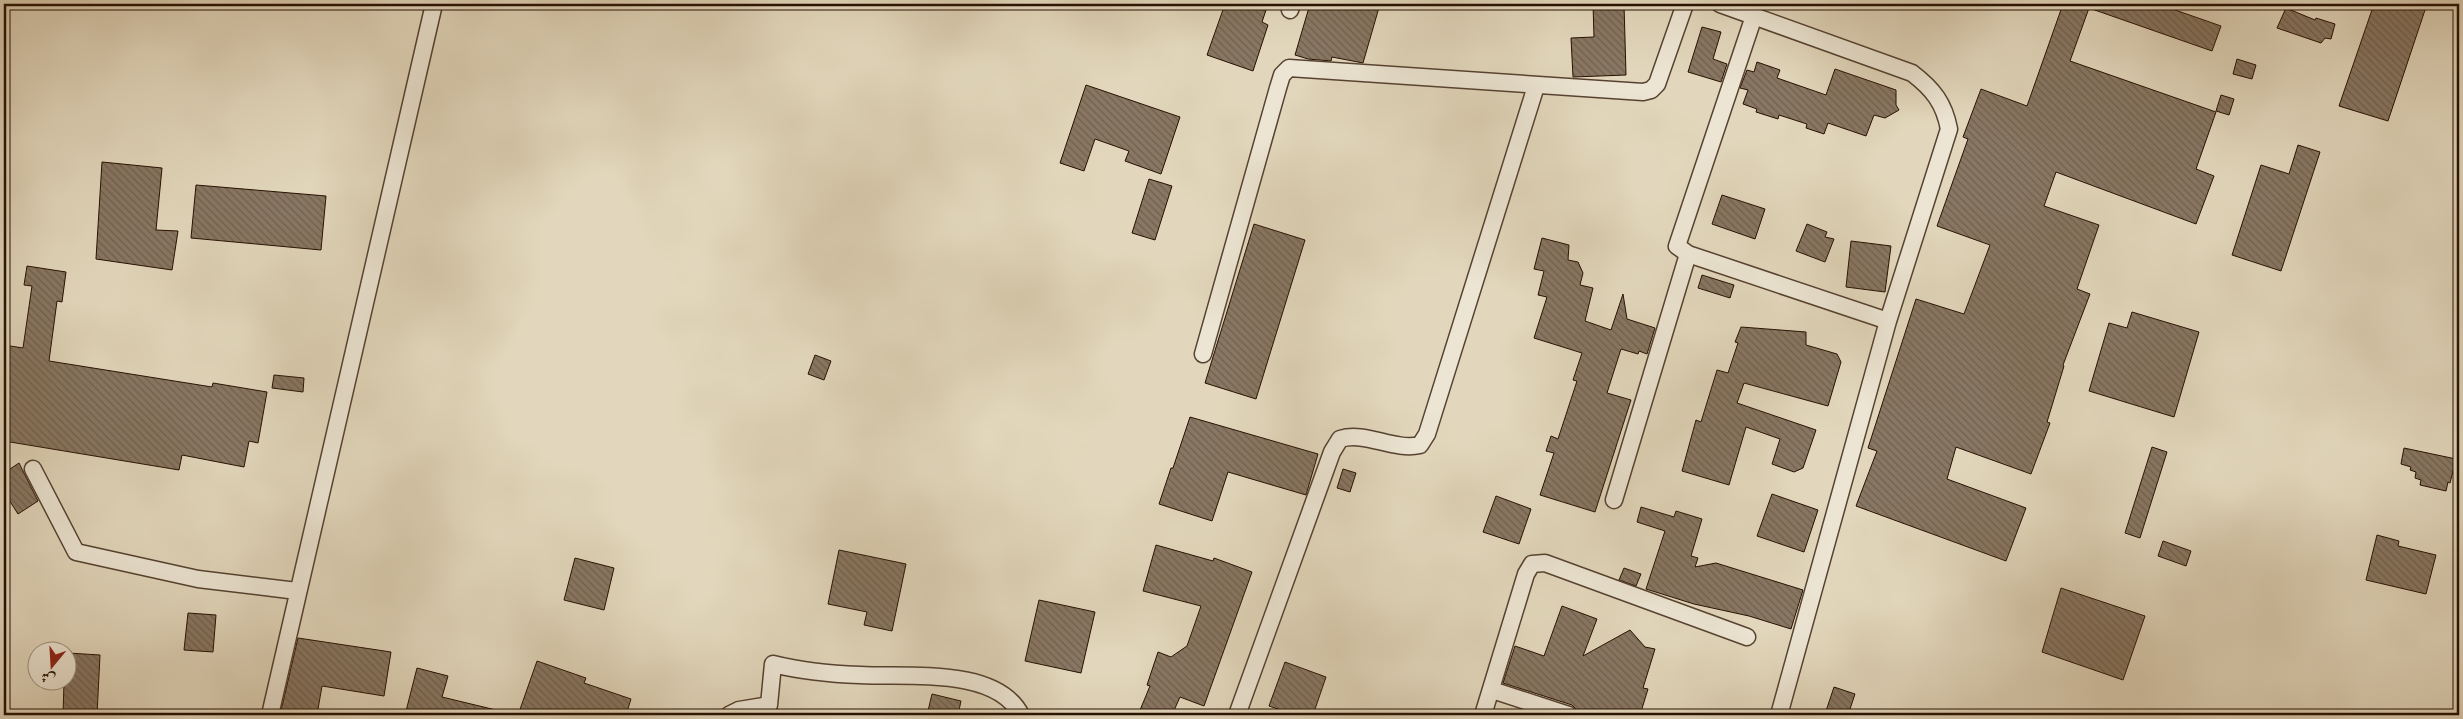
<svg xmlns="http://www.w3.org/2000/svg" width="2463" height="719" font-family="'IM FELL English',Amiri,serif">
<defs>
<pattern id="building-back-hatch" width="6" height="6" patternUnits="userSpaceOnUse" patternTransform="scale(1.25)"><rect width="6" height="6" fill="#887763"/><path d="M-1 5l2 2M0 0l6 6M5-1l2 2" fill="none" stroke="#6f604f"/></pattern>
</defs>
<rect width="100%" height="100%" fill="#e2d7bc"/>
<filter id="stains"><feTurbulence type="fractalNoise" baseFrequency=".004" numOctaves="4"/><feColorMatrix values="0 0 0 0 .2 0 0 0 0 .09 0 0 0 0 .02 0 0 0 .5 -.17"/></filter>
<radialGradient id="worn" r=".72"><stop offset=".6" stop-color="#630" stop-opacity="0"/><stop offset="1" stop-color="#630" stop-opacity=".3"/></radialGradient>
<path fill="url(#building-back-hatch)" stroke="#271003" d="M1225 4H1268L1262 22 1268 25 1253 71 1207 55Z
M1310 4H1380L1363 63 1332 57 1331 61 1308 59 1295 55Z
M1593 4H1624L1626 75 1573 77 1571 38 1594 37Z
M2063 4H2158L2221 26 2212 51 2089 8 2070 61 2216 112 2196 169 2214 176 2196 224 2056 172 2044 206 2099 225 2077 289 2090 294 2063 365 2064 366 2047 422 2050 423 2031 474 1956 447 1947 479 2026 508 2006 561 1856 506 1877 451 1868 448 1916 299 1964 314 1990 245 1937 226 1968 139 1963 137 1981 89 2027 106Z
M2374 4H2427L2388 121 2339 106Z
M2286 8 2315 20 2316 18 2335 24 2331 39 2325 38 2321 43 2277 28Z
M1702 27 1721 32 1713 59 1727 64 1721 82 1688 72Z
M2237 59 2256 65 2252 79 2233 74Z
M1757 62 1780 70 1777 78 1826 95 1835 69 1896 90V105L1899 110 1885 118 1874 115 1866 136 1828 123 1824 134 1806 128 1807 124 1779 115 1778 119 1756 112 1757 109 1743 104 1748 90 1740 88 1747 70 1754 72Z
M1086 85 1180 117 1161 174 1125 161 1129 151 1095 139 1084 171 1060 163Z
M2221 95 2234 99 2229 115 2216 111Z
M2298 145 2320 152 2281 271 2232 255 2261 165 2289 174Z
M102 162 162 168 156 230 178 231 172 270 96 259Z
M1149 179 1172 186 1155 240 1132 233Z
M196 185 326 196 321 250 191 238Z
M1722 195 1765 209 1755 239 1712 224Z
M1254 224 1305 240 1256 399 1205 383Z
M1807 224 1827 232 1825 237 1834 239 1825 262 1796 251Z
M1542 238 1569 245 1568 260 1578 262 1583 273 1580 285 1593 288 1585 321 1611 330 1623 294 1627 319 1655 328 1647 354 1639 351 1638 354 1621 349 1607 393 1631 400 1595 512 1540 495 1554 453 1546 451 1551 436 1558 439 1577 381 1573 380 1582 353 1534 338 1547 297 1538 295 1544 271 1534 269Z
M1851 241 1891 246 1885 292 1846 287Z
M27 266 66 272 62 302 57 301 49 361 212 387 213 383 267 392 258 443 249 441 244 467 182 455 179 470 4 441V345L23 348 32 286 24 285Z
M1702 275 1734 285 1730 298 1698 288Z
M2132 312 2199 332 2174 417 2089 391 2109 323 2127 328Z
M1741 327 1806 332V345L1837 354 1841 362 1828 406 1744 383 1737 403 1816 430 1803 468 1794 472 1772 464 1780 439 1746 427 1729 485 1682 471 1696 420 1701 422 1717 370 1728 373 1738 343 1735 342Z
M815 355 831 361 824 380 808 374Z
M274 375 304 378 303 392 272 388Z
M1190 417 1318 454 1306 495 1228 472 1212 521 1159 504 1171 468H1173Z
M2152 447 2167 452 2140 538 2125 533Z
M2404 448 2456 459 2450 483 2448 482 2446 491 2420 485 2421 480 2415 478 2416 472 2410 470 2411 467 2401 464Z
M19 463 38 501 18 514 4 492V473Z
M1343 469 1356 473 1350 492 1337 488Z
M1772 494 1818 510 1804 552 1757 536Z
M1496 496 1531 509 1519 544 1483 532Z
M1641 507 1674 517 1676 511 1702 519 1691 556 1698 558 1695 567 1716 563 1803 590 1791 629 1749 616 1694 604 1646 589 1665 531 1637 522Z
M2377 535 2399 541 2398 546 2436 555 2426 594 2366 580Z
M2163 541 2191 551 2186 566 2158 556Z
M1156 545 1213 561 1214 558 1252 572 1204 706 1180 697 1172 715H1138L1150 686 1147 685 1158 652 1171 657 1187 646 1201 606 1143 591Z
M839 550 906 564 892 631 864 625 867 612 828 604Z
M575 558 614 568 604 610 564 600Z
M1624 568 1641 574 1636 586 1619 580Z
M2061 588 2145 616 2123 680 2042 652Z
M1039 600 1095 612 1081 673 1025 661Z
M1562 606 1597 619 1583 656 1630 630 1645 647 1655 649 1643 688 1648 689 1640 715H1594L1577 710 1572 705 1503 683 1515 646 1544 656Z
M188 613 216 615 213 652 184 650Z
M298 638 391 652 384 696 322 686 317 715H280Z
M68 653 100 655 97 715H63L64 682H68Z
M537 661 586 678 584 683 631 699 626 715H518Z
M1285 662 1326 677 1313 715H1296L1269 706Z
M417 668 448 676 442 697 496 710V715H405Z
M1834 687 1855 694 1848 715 1826 711Z
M932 694 961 701 958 715H927Z"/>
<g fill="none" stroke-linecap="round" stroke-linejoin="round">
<g stroke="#564231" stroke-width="19">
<path id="street" d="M1720 4 1912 73C1933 89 1944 103 1949 129L1888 321 1779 715
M1290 10 1292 4
M1754 16 1677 246 1688 254 1888 321
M1203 354 1278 88 1282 75 1289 68 1643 92 1651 90 1657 84 1685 4
M33 469 76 552 198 579 297 591
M1614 500 1688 254
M1492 690 1569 715
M270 715 434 4
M729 715 739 710 769 705 773 664C801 671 831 674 860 675 906 678 996 666 1021 715
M1237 715 1332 452 1340 439C1366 431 1393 451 1420 445L1427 434 1536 86
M1483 715 1526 574 1532 564 1545 563 1747 637"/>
</g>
<use href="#street" stroke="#ece5d3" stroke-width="16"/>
</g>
<rect width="2463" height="719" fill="none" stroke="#e2d7bc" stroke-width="20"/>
<rect x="5" y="5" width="2453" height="709" fill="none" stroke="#271003" stroke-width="2.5"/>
<rect x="10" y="10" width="2443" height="699" fill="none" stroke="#271003"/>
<g transform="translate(52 666) rotate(198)"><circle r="24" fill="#ece5d3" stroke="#9d9080"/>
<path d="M0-4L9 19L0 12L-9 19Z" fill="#8f2418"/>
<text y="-8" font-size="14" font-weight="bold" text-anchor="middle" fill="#271003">ش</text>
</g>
<rect width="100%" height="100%" filter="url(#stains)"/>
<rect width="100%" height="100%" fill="url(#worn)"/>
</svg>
